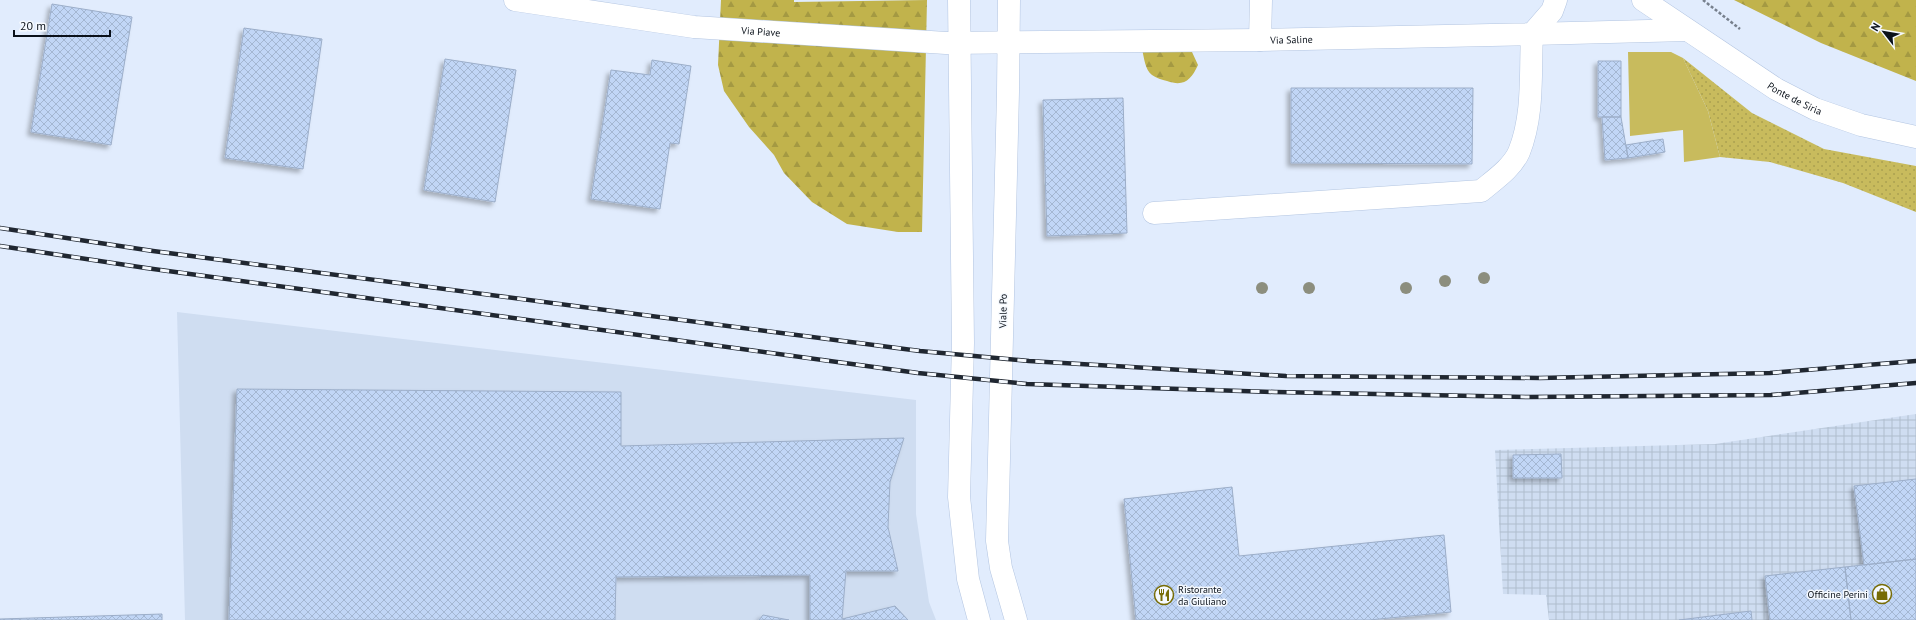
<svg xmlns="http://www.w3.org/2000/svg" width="1916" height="620" font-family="'PT Sans',sans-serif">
<defs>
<pattern id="industrial-grid" width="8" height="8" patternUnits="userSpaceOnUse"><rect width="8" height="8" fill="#cfddf1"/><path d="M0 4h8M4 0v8" fill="none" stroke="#b0bdce"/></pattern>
<pattern id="grass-dots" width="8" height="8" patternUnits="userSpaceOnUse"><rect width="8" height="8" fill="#c8bb5d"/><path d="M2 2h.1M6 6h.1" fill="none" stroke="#aaa050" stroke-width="1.8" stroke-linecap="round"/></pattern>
<pattern id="forest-firs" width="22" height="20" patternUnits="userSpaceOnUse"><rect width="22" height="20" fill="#c1b34c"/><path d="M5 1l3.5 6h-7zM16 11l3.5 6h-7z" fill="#a49942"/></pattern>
<pattern id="building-cross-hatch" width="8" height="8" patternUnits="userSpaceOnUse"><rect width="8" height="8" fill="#c1d6f6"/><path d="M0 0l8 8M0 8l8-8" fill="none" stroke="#a4b7d2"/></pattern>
<filter id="shadow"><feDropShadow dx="-3.5" dy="3.5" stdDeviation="2" flood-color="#0004"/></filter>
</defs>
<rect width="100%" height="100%" fill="#e1ecfd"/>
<path fill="#cfddf1" d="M177 312 916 400V514L929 602 936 620H185Z"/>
<path fill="url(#industrial-grid)" d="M1916 414V620H1549L1546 595 1503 594 1495 450 1715 444Z"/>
<path fill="url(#grass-dots)" d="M1683 58 1752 113 1824 149 1916 166V212L1843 183 1770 162 1720 157 1708 111Z"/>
<path fill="url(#forest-firs)" d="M721 0H794V2L927 0 922 232H898L847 224 812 202 784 173 774 155 749 127 724 91 718 65Z
M1734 0H1916V81L1821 43Z
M1182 48 1192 52 1198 65C1191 80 1184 87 1167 81 1162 80 1156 78 1152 75 1145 70 1144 57 1142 49Z"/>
<path fill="#c8bb5d" d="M1628 52H1671L1683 58 1708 111 1720 157 1684 162 1683 130 1630 136Z"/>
<path fill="url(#building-cross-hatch)" stroke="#9caec9" filter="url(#shadow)" d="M52 4 132 17 111 145 31 132Z
M244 28 322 39 303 169 225 158Z
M445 59 516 70 495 202 424 190Z
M652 60 691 66 679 144 670 143 660 209 591 199 611 70 650 75Z
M1598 61H1621V117H1598Z
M1291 88H1473L1472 164 1291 163Z
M1123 98 1127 233 1047 236 1043 100Z
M1602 117H1621L1628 158 1605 160Z
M1663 139 1665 152 1628 158 1626 145Z
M237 389 621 392V446L904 438 890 482 888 527 898 571H846L842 619 895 606 908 620H810V575L616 577 615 620H229Z
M1561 454 1562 478H1513V455Z
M1916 479V559L1864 565 1854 486Z
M1232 487 1239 556 1444 535 1451 612 1369 620H1136L1124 499Z
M1916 559V620H1851L1845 567Z
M1845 567 1851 620H1770L1765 576Z
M1751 611 1752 620H1679Z
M162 614V620H0V619Z
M763 615 789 620H759Z"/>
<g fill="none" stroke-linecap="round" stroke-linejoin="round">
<g stroke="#b3c5e1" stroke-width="23">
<g id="minor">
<path id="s1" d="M515 0 694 27 946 43 1260 40 1532 34 1552 11 1556 0"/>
<path d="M959 0 963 343 959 497 968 579 979 620"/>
<path d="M1009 0 1008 92 997 541 1001 568 1016 620"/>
<path id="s2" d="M1643 0 1776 89 1815 109 1861 125 1916 137"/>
<path d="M1260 40 1261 0"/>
<path d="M1154 213 1481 191C1494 180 1512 168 1519 152 1534 115 1530 73 1532 34L1687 30"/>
</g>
</g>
<path stroke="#77808d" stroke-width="2.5" stroke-dasharray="3 2" stroke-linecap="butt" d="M1703 0 1740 29"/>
<use href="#minor" stroke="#fff" stroke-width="22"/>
<g stroke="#202731" stroke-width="4.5">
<path id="rail" d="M0 228 153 251 920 351 1029 361 1286 376 1540 378 1770 373 1916 361
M0 246 146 268 918 373 1027 384 1275 392 1528 397 1771 395 1916 383"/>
</g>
<use href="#rail" stroke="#f5f9fe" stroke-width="3" stroke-dasharray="9" stroke-linecap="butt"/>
</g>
<g fill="#8c8e7e">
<circle cx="1484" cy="278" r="6"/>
<circle cx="1445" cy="281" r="6"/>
<circle cx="1262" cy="288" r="6"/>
<circle cx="1309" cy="288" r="6"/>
<circle cx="1406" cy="288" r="6"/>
</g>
<defs>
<g id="shop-ring" transform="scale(1)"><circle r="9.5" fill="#f5f9fe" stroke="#776c05" stroke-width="1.5"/><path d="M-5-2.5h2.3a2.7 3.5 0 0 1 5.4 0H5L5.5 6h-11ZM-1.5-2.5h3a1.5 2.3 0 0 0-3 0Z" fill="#776c05"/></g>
<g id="restaurant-ring" transform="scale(1)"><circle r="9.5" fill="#f5f9fe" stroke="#776c05" stroke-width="1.5"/><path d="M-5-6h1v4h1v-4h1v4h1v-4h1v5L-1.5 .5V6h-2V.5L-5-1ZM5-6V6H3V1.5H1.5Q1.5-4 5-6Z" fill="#776c05"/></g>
</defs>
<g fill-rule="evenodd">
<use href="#shop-ring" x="1882" y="594"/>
<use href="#restaurant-ring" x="1164" y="595"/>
</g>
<g text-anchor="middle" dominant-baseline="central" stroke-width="3" stroke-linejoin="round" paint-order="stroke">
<g font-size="10" fill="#0a111a" stroke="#f5f9fe">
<text stroke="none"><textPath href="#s1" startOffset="248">Via Piave</textPath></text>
<text stroke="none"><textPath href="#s1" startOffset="779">Via Saline</textPath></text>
<text stroke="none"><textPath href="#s2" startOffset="181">Ponte de Siria</textPath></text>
<text transform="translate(1003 311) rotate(-89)">Viale Po</text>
</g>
<g font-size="10" fill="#0a111a" stroke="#f5f9fe" text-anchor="start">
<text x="1178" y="589">Ristorante<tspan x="1178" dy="12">da Giuliano</tspan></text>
<text x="1868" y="594" text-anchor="end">Officine Perini</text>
</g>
</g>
<g transform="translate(1884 32) rotate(301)" stroke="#f5f9fe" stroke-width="3" paint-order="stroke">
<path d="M0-3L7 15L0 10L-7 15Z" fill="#0a111a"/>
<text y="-6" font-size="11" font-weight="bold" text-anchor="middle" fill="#0a111a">N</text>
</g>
<path d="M14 30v6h96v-6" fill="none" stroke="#0a111a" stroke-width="2"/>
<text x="20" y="30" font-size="12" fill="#0a111a" stroke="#f5f9fe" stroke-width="3" paint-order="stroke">20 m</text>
</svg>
